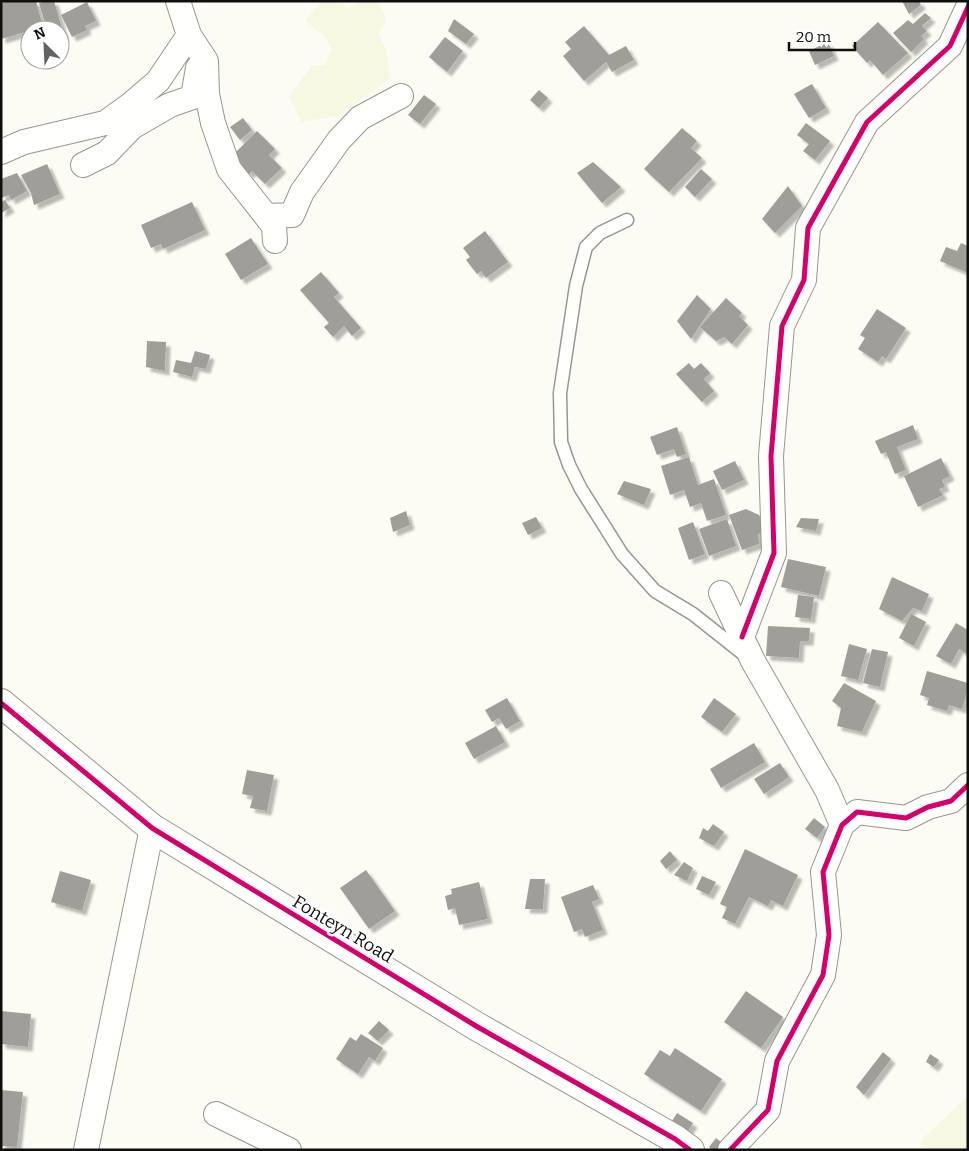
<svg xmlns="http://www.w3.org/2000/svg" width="969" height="1151" font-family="Bitter,serif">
<defs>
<filter id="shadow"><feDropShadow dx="4.5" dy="4.5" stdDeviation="1" flood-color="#0004"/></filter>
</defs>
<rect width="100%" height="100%" fill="#fcfcf4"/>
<path fill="#f6f8e1" d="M322 1H341L347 9 360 1H377L385 14V25L378 33 386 49 390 78 341 115 302 122 289 97 311 66 325 65 331 49 326 37 305 21Z
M968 1096V1150H928L919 1142Z"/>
<path fill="#a09e99" filter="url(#shadow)" d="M8 1H36L43 27 1 39V3Z
M46 1H54L64 35 60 37V30H47L39 3Z
M902 1H919L921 5 909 14Z
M87 2 96 21 85 26 87 30 72 37 61 15Z
M925 13 931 18 922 26 927 31 921 36 924 39 911 52 893 33 908 20 913 24Z
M454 19 474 34 466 44 448 31Z
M878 22 908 53 883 75 870 60 867 63 852 46Z
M584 26 609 55 626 46 634 60 612 72 606 62 584 81 563 56 571 49 565 42Z
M445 37 463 51 447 72 429 57Z
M828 42 834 56 815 65 809 51Z
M812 84 826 108 809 118 794 94Z
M539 90 548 98 539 108 530 100Z
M424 95 436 104 420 124 408 115Z
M243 118 252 130 240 140 230 127Z
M806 123 830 141 815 160 803 151 809 144 797 135Z
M682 128 697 141 691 148 702 158 669 192 644 169Z
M257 131 275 149 269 155 282 168 265 184 252 171 249 174 232 156Z
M593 162 621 187 602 203 577 173Z
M47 164 60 194 34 205 31 193 21 175Z
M701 169 712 179 695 197 685 187Z
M17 173 27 191 11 200 9 195 1 198V179Z
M788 186 802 206 775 233 762 219Z
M5 200 10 208 1 213V202Z
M192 202 205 230 163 249 161 244 151 248 141 225Z
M485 231 508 262 486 278 481 271 477 274 466 260 470 257 463 248Z
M251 238 268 264 241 280 225 254Z
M961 243 968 246V273L940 261 946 247 957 251Z
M321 272 339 293 334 297 361 328 352 336 344 326 333 337 324 327 329 323 300 290Z
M697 295 711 309 691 339 677 321Z
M726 298 742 313 739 316 748 325 732 344 724 337 716 341 700 327Z
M877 309 906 328 886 359 882 356 878 362 858 349 865 338 860 335Z
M147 341 166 342 165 371 146 367Z
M195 351 210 355 206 369 195 367 192 377 173 372 176 360 191 363Z
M689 363 694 369 701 363 710 373 704 379 714 391 702 402 676 374Z
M913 425 918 439 897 447 906 470 895 474 886 452 881 454 875 441Z
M677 427 686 454 677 457 674 449 657 455 650 437Z
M689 457 698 485 714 479 726 515 707 521 701 503 690 507 684 490 670 495 661 466Z
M941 458 950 476 942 480 945 487 939 489 943 495 918 507 904 476Z
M735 461 744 480 722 490 713 471Z
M624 481 651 489 644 505 617 494Z
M746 509 759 515 767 532 758 534 759 544 742 550 729 515Z
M406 511 410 525 393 532 390 518Z
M536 517 542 528 528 535 522 523Z
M801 518 819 519 816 531 796 527Z
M727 519 736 546 709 556 699 529Z
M693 522 705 554 689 560 678 528Z
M788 559 826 567 819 596 781 587Z
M892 577 929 594 922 611 913 608 902 621 879 609Z
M798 595 814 597 811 619 795 617Z
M911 614 926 622 914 646 899 638Z
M956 623 968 630V653L967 654 959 649 951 664 936 656Z
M768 626 810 628 809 641H800L799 658 766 656Z
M849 644 867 649 858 680 841 676Z
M872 649 888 652 880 687 863 683Z
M927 671 968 683V689L962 709 949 705 947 711 927 705 929 698 920 695Z
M844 683 876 701 862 732 837 726 841 708 832 701Z
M507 698 520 721 506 729 499 718 492 722 485 710Z
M714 698 736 714 722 732 701 717Z
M496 726 505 742 474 759 465 743Z
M754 743 765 762 721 788 710 769Z
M780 763 789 777 764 794 754 779Z
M247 770 274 775 267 811 250 808 253 796 242 794Z
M814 818 825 827 817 838 805 829Z
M713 824 724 832 714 846 699 838 703 828 708 831Z
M745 849 798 875 783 906 771 900 768 906 749 897 735 924 722 918 727 907 720 904Z
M670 851 677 860 666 869 660 861Z
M684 862 693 868 687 881 674 875Z
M366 870 395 911 369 929 340 888Z
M60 871 91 880 82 911 51 902Z
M702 876 716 882 709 895 696 889Z
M530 879H545L543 909H525Z
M479 882 488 919 459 925 455 908 448 910 445 896 452 894 451 889Z
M593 885 599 899 592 902 603 930 585 937 582 929 574 932 561 897Z
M746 991 783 1017 761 1048 724 1022Z
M1 1011 31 1014 28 1047 1 1044Z
M379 1021 389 1030 378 1041 368 1033Z
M361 1034 383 1048 375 1061 369 1057 358 1074 336 1059 350 1037 356 1041Z
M675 1048 722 1079 701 1111 644 1074 660 1050 670 1056Z
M883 1052 891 1059 864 1095 856 1087Z
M930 1054 939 1060 934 1067 926 1062Z
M1 1090 23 1092 17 1147 1 1146Z
M677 1113 693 1123 688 1131 672 1121Z
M716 1138 722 1143 717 1150H712L709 1147Z"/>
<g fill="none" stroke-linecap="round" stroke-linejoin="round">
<g stroke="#969692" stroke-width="15">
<path id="service" d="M627 220 600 233 586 247 576 286 560 393 561 442 569 465 581 489 622 554 655 591 693 614 746 656"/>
</g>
<g stroke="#969692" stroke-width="26">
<path id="minor" d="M178 1 189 35 206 61 207 94 213 123 229 169 274 226 275 241
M1 152 24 142 105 123 130 105 158 81 189 35
M83 165 107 153 132 127 170 105 193 97 198 68
M266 216 292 215 302 192 339 140 360 118 401 96
M721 593 753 661 827 790 842 825
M742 637 774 553 771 456 782 326 804 280 808 228 867 122 950 46 968 7
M216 1114 289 1150
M86 1150 152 828
M730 1150 768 1110 777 1061 823 975 829 935 823 872 842 825 857 812 906 818 928 807 951 801 968 785"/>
</g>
<g stroke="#969692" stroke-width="30">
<path id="tertiary" d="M1 703 152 828 476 1026 675 1139 690 1150"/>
</g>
<use href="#service" stroke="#fffffd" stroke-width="12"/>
<use href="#minor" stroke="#fffffd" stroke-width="24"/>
<use href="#tertiary" stroke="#fffffd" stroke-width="28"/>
<g stroke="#fff" stroke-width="8">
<path id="cycleway" d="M742 637 774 553 771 456 782 326 804 280 808 228 867 122 950 46 968 7
M1 703 152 828 476 1026 675 1139 690 1150
M730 1150 768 1110 777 1061 823 975 829 935 823 872 842 825 857 812 906 818 928 807 951 801 968 785"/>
</g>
<use href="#cycleway" stroke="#d6006c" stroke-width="5"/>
</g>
<g text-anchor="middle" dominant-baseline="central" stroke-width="5" stroke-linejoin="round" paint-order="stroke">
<g font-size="18" fill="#0f0f0f" stroke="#fff">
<text transform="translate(343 929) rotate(31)">Fonteyn Road</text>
</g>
</g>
<rect width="969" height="1151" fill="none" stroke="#0f0f0f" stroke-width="5"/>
<g transform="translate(45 45) rotate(336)"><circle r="24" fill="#ffffff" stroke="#9f9f9f"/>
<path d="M0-4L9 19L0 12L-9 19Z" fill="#62625f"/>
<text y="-8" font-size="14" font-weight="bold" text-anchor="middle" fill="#0f0f0f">N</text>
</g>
<path d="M789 42v8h66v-8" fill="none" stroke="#0f0f0f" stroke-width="2.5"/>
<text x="796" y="42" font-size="15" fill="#0f0f0f" stroke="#ffffff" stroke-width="4" paint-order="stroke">20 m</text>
</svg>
